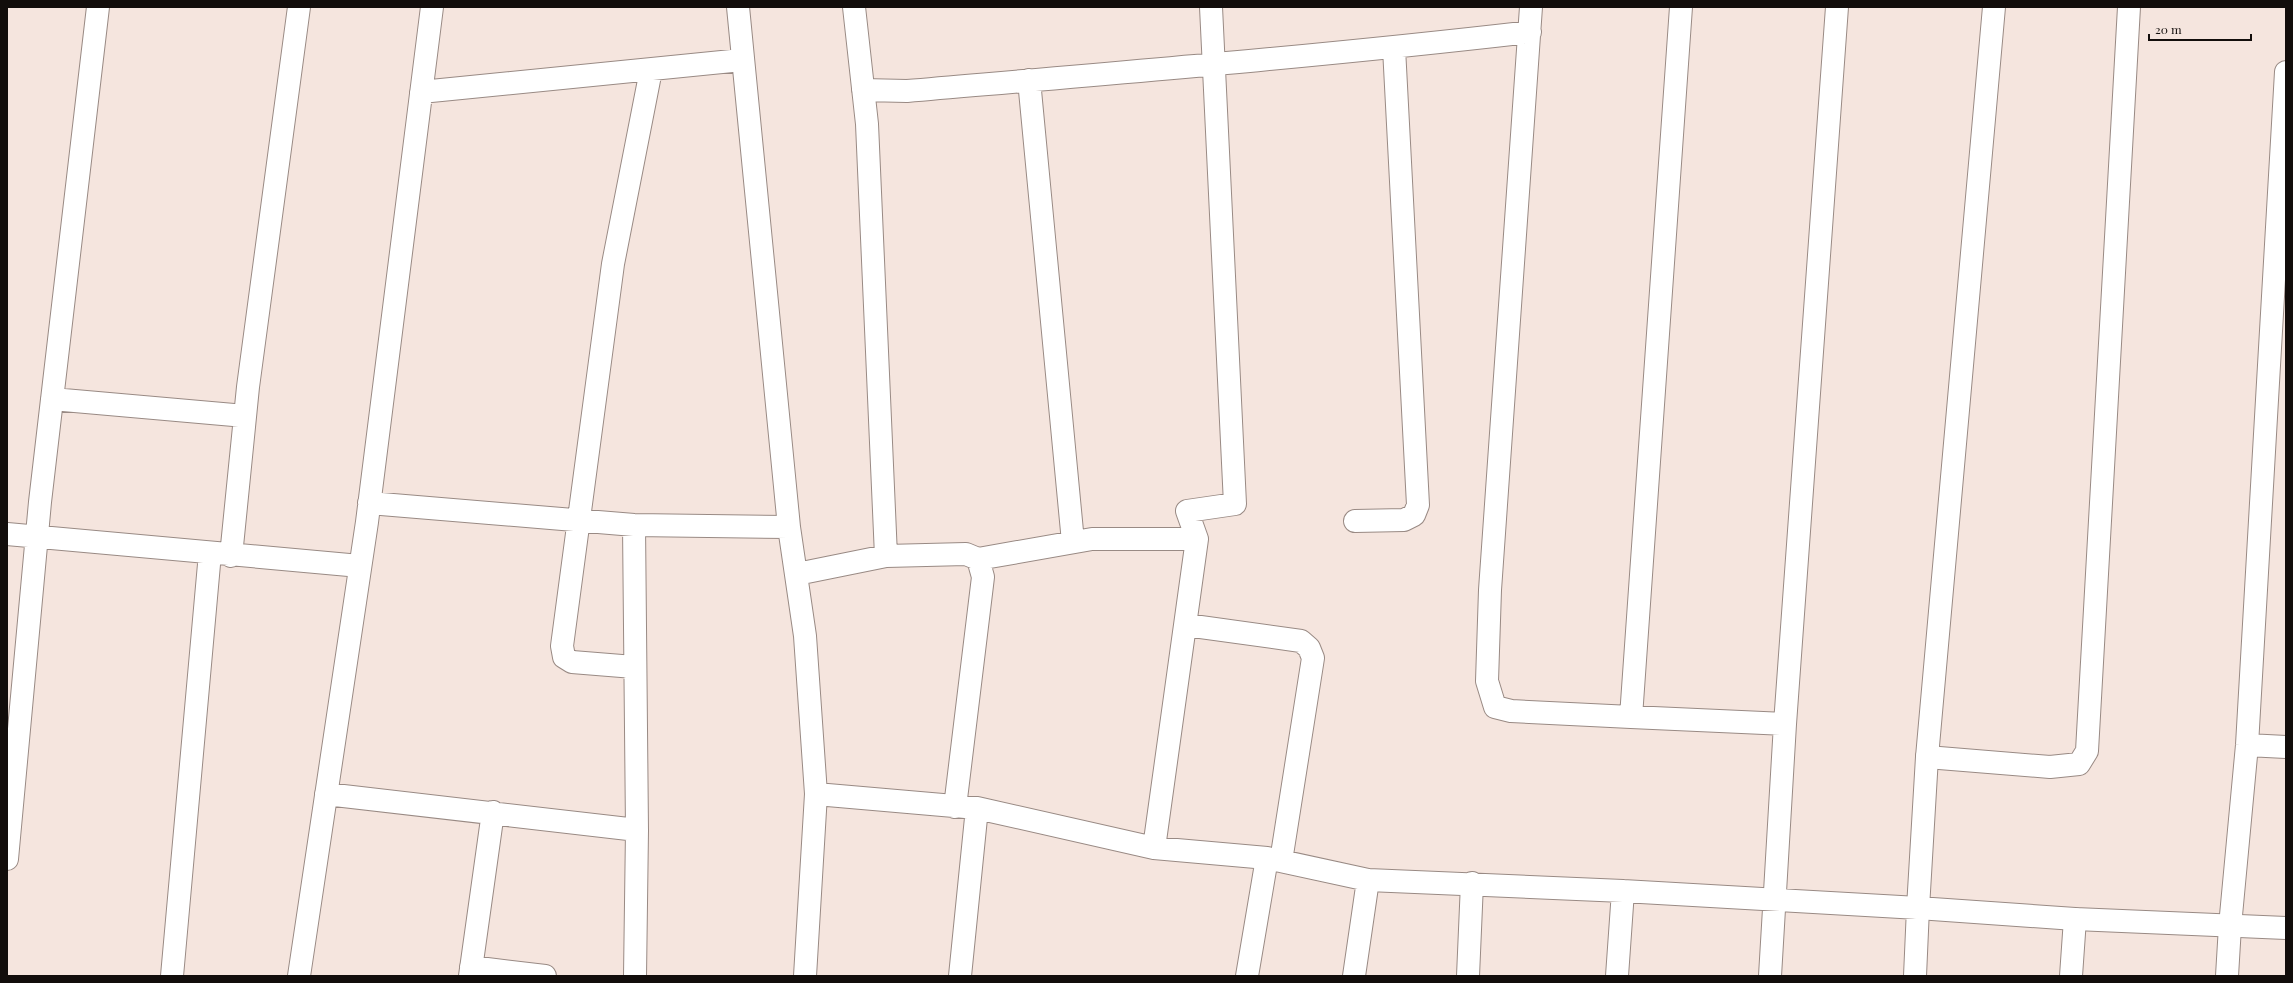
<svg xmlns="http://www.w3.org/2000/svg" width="2293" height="983" font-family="'Playfair Display',serif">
<rect width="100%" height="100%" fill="#f5e5de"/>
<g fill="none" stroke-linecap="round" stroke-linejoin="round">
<g stroke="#998a84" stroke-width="24">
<path id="street" d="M738 7 789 527 805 636 816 794 805 976
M854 7 867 124 886 556
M1531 7 1490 590 1487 681 1495 707 1511 711 1631 717
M1681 7 1631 717 1785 724
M1029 80 1073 542
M863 90 907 91C1115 73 1323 56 1530 32
M421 92 742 60
M52 399 245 416
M369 503 634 525 789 527
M1355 521 1404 520 1414 515 1418 505 1394 48
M634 525 637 830 635 976
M7 534 360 566
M231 556 248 387 299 7
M797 574 886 556 966 554 978 559 1092 539H1197
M1186 625 1301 641 1309 648 1313 658 1281 861
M634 667 572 662 564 657 562 646 613 264 651 70
M2247 745 2286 747
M1927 757 2050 767 2079 764 2087 751 2129 7
M326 794 637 830
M816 794 977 808 1154 848 1267 858 1368 880 1623 891 1918 908 1915 976
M955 807 983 577 978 559
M1154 848 1197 539 1187 511 1235 504 1211 7
M7 859 40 502 98 7
M471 967 545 976
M172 976 210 553
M299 976 367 522 432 7
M470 976 493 812
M960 976 977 808
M1247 976 1267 858
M1354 976 1368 880
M1468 976 1472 883
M1617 976 1623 891
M1770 976 1785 724 1837 7
M2071 976 2075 919
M2227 976 2230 926 2247 745 2286 72"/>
</g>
<g stroke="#998a84" stroke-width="24">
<path id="secondary" d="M1994 7 1927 757 1918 908 2075 919 2286 928"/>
</g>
<use href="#street" stroke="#fff" stroke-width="22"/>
<use href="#secondary" stroke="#fff" stroke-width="22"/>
</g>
<rect width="2293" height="983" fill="none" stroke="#120d0b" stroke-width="16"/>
<path d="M2149 34v6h102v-6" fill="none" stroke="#120d0b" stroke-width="2"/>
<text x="2155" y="34" font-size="12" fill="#120d0b" stroke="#f5e5de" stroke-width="3" paint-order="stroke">20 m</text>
</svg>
